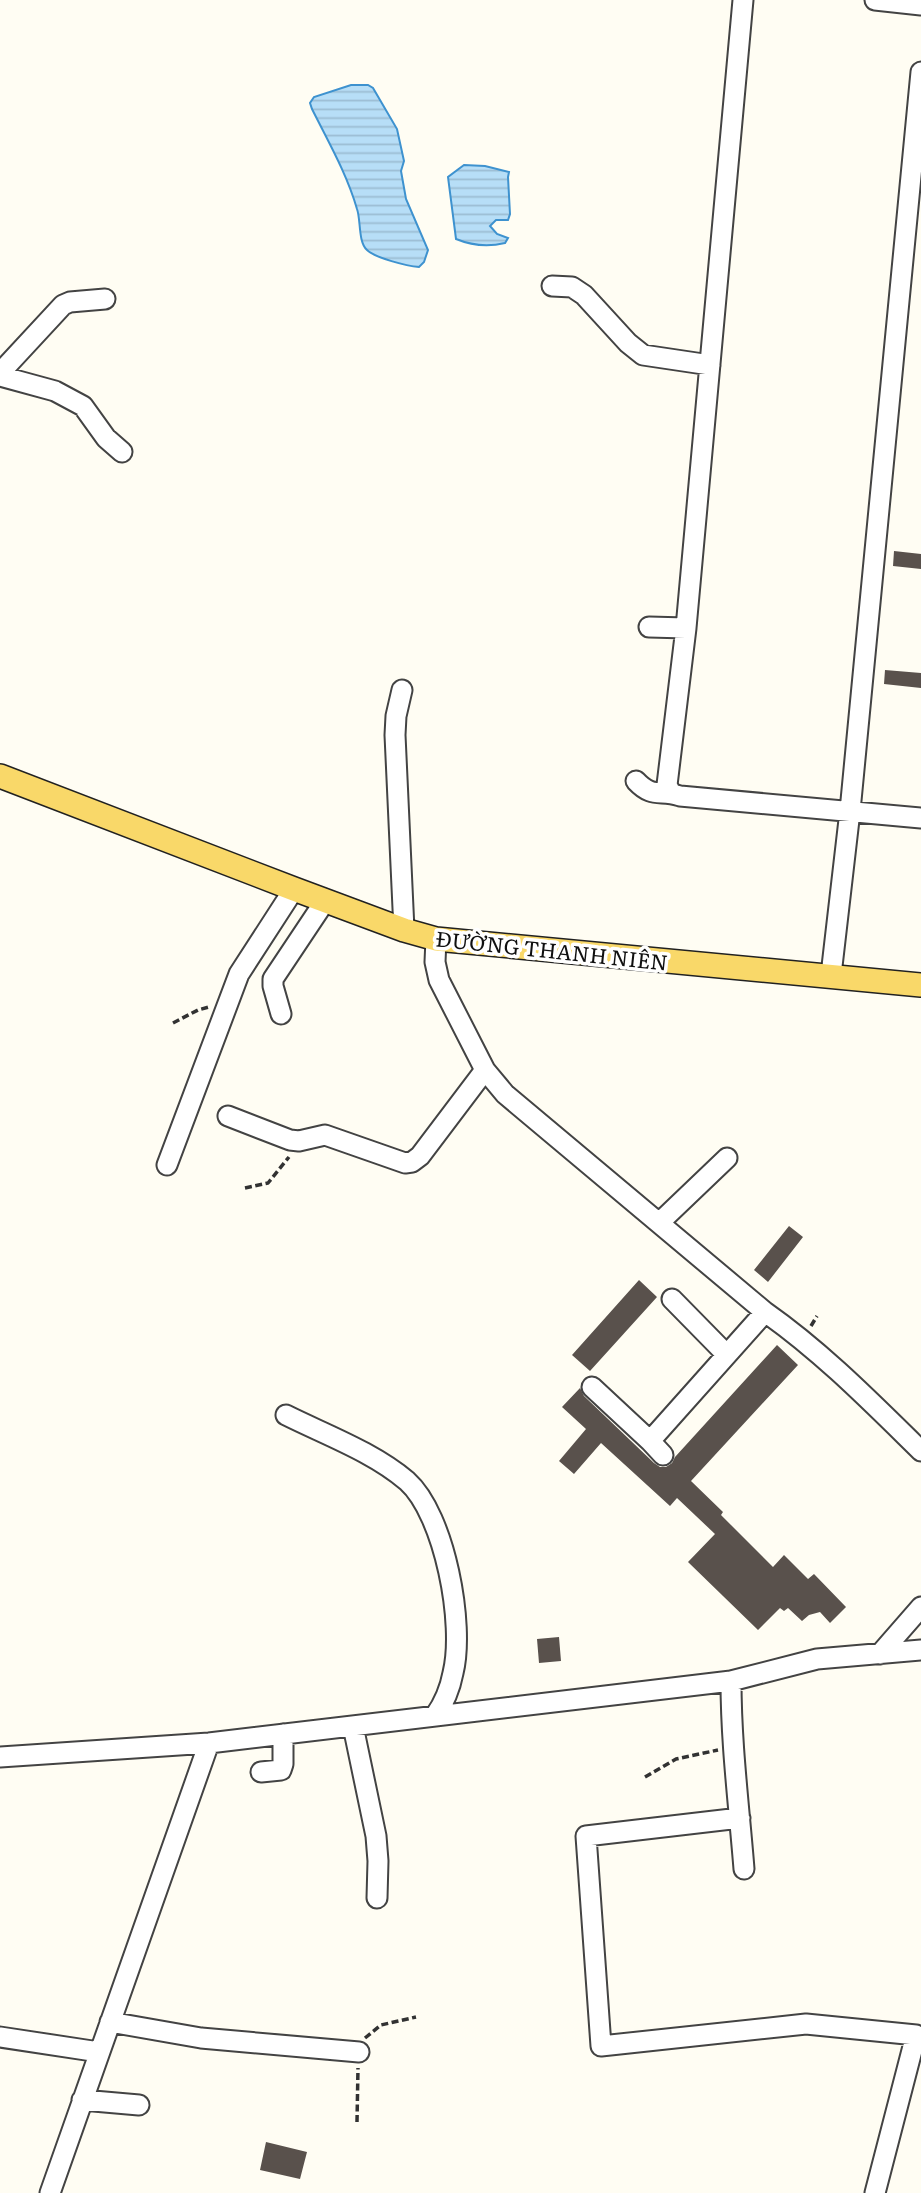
<svg xmlns="http://www.w3.org/2000/svg" width="921" height="2193" font-family="Literata,serif">
<defs>
<pattern id="water-rules" width="6" height="5" patternUnits="userSpaceOnUse" patternTransform="scale(1.75)"><rect width="6" height="5" fill="#b7def7"/><path d="M0 2.5h6" fill="none" stroke="#9cbdd3"/></pattern>
</defs>
<rect width="100%" height="100%" fill="#fffdf3"/>
<path fill="url(#water-rules)" stroke="#3e92cf" stroke-width="2" d="M351 85H368L373 88 397 129 404 161 401 171 406 199 428 250 424 262 419 267C407 266 375 258 367 250 358 242 361 220 357 209 347 174 328 141 312 109L310 103 314 97Z
M464 165 485 166 509 172 508 177 510 214 508 220H496L490 226 497 234 508 238 505 243C488 247 473 246 456 239L448 177Z"/>
<path fill="#59514c" d="M894 551 921 554V569L893 566Z
M885 670 921 673V688L884 684Z
M789 1226 803 1237 768 1282 754 1270Z
M639 1280 657 1297 590 1371 572 1355Z
M777 1345 798 1365 691 1481 723 1512 721 1515 773 1567 784 1555 808 1579 814 1574 846 1607 830 1623 820 1612 809 1615 802 1621 788 1608 784 1611 780 1608 758 1630 688 1562 715 1534 677 1498 670 1506 601 1443 574 1474 559 1461 586 1429 562 1407 580 1388 584 1396 654 1463 660 1467H666L672 1463 675 1457Z
M559 1637 561 1661 539 1663 537 1639Z
M266 2142 307 2152 300 2179 260 2170Z"/>
<g fill="none" stroke-linecap="round" stroke-linejoin="round">
<g stroke="#434343" stroke-width="23">
<path id="minor" d="M875 0 921 5
M552 286 572 287 584 295 628 343 643 355 710 365
M0 373 63 305 70 302 105 299
M0 376 55 391 83 406 106 438 122 452
M649 627 686 628
M402 690 396 716 395 735 404 930
M636 781C653 799 660 789 680 796L921 818
M671 793 667 785 686 628 743 0
M436 939 435 962 439 980 485 1070 505 1094 765 1312C822 1352 871 1402 921 1451
M831 975 850 811 921 72
M281 1014 273 986V979L325 901
M228 1116 290 1140 299 1141 325 1135 405 1163 412 1162 420 1156 485 1070
M167 1165 239 974 294 889
M659 1223 727 1158
M672 1299 726 1354
M592 1387 650 1441
M286 1415C326 1435 373 1452 407 1481 445 1515 465 1625 453 1673 450 1689 444 1703 435 1716
M663 1455 650 1441 765 1312
M880 1654 921 1607
M731 1681C731 1744 739 1806 744 1869
M353 1726 376 1836 378 1861 377 1898
M0 1757 209 1743 731 1681 817 1659 921 1650
M261 1772 281 1770 283 1764V1734
M740 1818 586 1836 601 2046 806 2024 916 2035 875 2193
M110 2022 201 2038 359 2052
M0 2037 99 2052
M82 2100 139 2105
M50 2193 209 1743"/>
</g>
<g stroke="#212121" stroke-width="26">
<path id="major" d="M0 776 294 889 404 930 436 939 921 985"/>
</g>
<path stroke="#323232" stroke-width="3.5" stroke-dasharray="7 3.5" stroke-linecap="butt" d="M173 1023 198 1010 209 1007
M245 1188 268 1183 289 1157
M811 1326 817 1316
M645 1777 676 1759 718 1750
M365 2038 381 2025 416 2017
M357 2122 358 2068"/>
<use href="#minor" stroke="#fff" stroke-width="19"/>
<use href="#major" stroke="#f9d869" stroke-width="23"/>
</g>
<g text-anchor="middle" dominant-baseline="central" stroke-width="7" stroke-linejoin="round" paint-order="stroke">
<g font-size="21" fill="#101010" stroke="#fff">
<text transform="translate(552 949) rotate(6)">ĐƯỜNG THANH NIÊN</text>
</g>
</g>
</svg>
